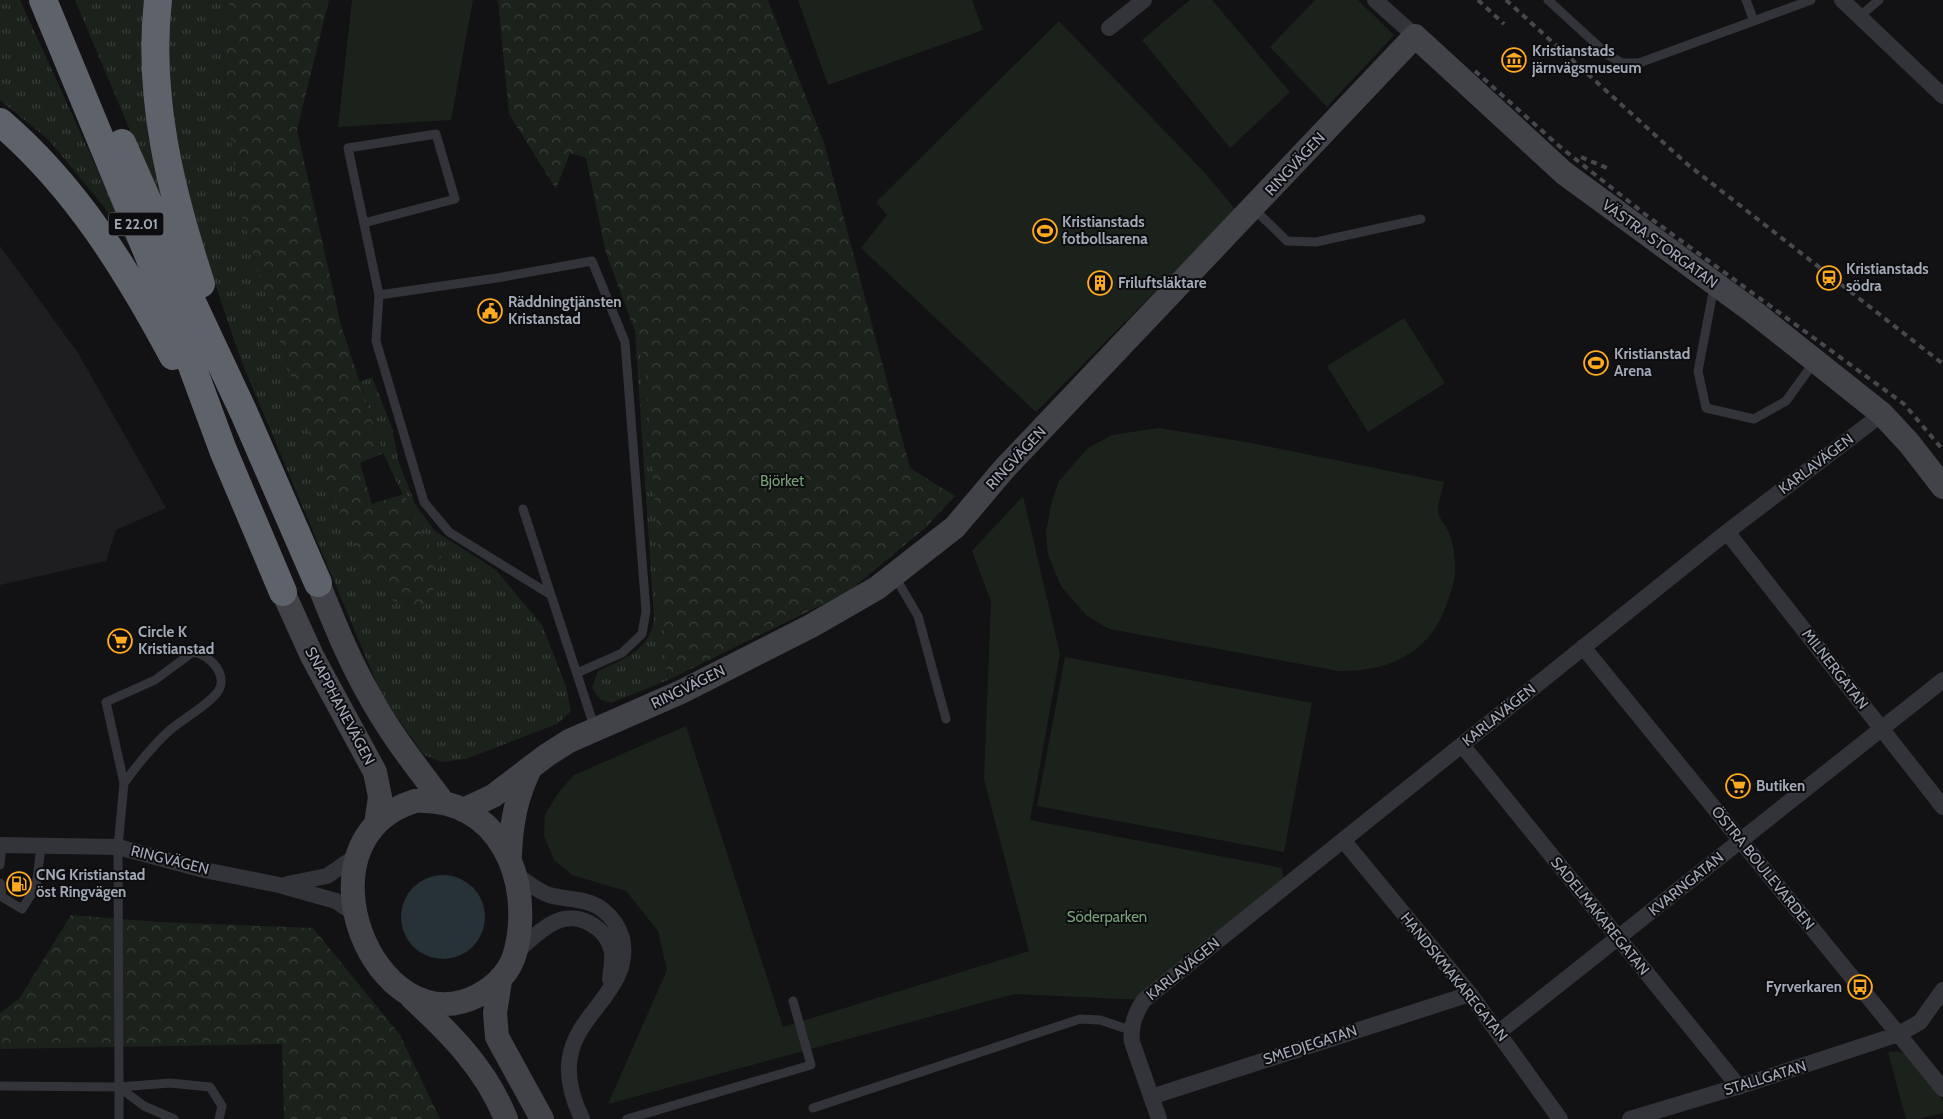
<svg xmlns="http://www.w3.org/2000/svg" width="1943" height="1119" font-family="Cabin,sans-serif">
<defs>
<pattern id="grass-tufts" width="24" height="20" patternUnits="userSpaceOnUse" patternTransform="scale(1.25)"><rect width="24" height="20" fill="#1a221b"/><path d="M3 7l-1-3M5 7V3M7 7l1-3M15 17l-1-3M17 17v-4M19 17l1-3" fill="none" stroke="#383f3a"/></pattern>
<pattern id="forest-crowns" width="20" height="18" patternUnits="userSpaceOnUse" patternTransform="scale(1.25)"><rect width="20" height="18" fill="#1a221b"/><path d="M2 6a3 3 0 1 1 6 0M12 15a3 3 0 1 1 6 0" fill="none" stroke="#383f3a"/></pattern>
</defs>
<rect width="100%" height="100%" fill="#121214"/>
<path fill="#1e1e21" d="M0 246 78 353 166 508 116 530 106 561 0 585Z"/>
<path fill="url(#grass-tufts)" d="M0 0H20L138 259 104 207 49 140 0 100Z
M75 0H147L165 213Z
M169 0H230L222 30 228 118 348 535 441 556 424 539 383 453 360 382 372 377 392 428 398 460 415 504 435 531 496 570 542 625 566 686 571 711 557 724 466 759 442 762 424 755 383 698 241 360 195 225 177 150 167 69Z
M635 331 645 356 668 680 611 703 601 700 592 688 598 671C624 659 650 650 654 619Z"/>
<path fill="url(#forest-crowns)" d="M230 0H329L297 130 341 325 383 453 360 463 372 504 404 494 424 539 441 556 431 600 416 611 392 600 348 535 308 430 275 326 240 210 228 118 222 30Z
M498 0H768L824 143 910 468 955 496 925 528 848 592 668 680 644 356 606 253 586 158 570 153 556 189 509 114Z
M71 915 159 922 313 928 400 1035 440 1119H284L282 1044 0 1049V1013L19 999Z"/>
<path fill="#1a221b" d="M352 0H473L451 120 338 127Z
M798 0H972L983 30 828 85Z
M1190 0H1212L1290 92 1230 148 1142 40Z
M1315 0H1358L1394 35 1327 107 1270 47Z
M1059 21 1206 174 1236 210 1036 412 861 248 887 215 876 202Z
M1404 318 1445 383 1368 432 1327 366Z
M1158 428 1246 442 1444 482C1442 491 1438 503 1438 512 1439 518 1445 524 1447 529 1453 540 1455 554 1455 566 1456 578 1452 589 1448 600 1432 652 1391 672 1339 671L1109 629 1086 615 1061 586 1048 555 1046 533 1051 504 1059 481 1088 448 1112 435Z
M1023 496 1060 654 1030 820 1282 868 1285 886 1144 1000 1014 994 608 1104 667 970 658 931 626 891 572 875 554 860 544 836 545 815 558 793 574 775 686 726 783 1027 1029 951 984 779 991 601 972 551Z
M1065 657 1312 703 1284 852 1037 806Z
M1898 1051 1909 1057 1943 1101V1113L1919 1119H1906L1888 1052Z"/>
<path fill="#273238" d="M401 917a42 42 0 1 1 84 0a42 42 0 1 1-84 0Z"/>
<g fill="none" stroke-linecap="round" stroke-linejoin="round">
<path stroke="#333439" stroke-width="9" d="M1548 0 1608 55 1622 63H1639L1811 0
M1746 0 1754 21
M1860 16 1879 0
M1253 208 1287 241 1316 242 1421 219
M364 223 455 199 436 134 348 148 379 295
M1714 287 1698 371 1706 408 1754 419 1786 401 1815 361
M523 509 551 595
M894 575 918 616 946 719
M577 673 622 653 642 634 646 611 625 342 592 261 497 278 379 295 376 341 424 502 449 532 551 595 595 729
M0 865 2 845
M0 883 2 897 22 909 36 887 41 847
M0 1086 119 1087 118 847 124 783 106 702 155 680 193 652C210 654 231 677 216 694 204 708 184 718 170 730 152 746 138 764 124 783
M119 1087 170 1083 210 1087 222 1106 219 1119
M119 1087 144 1106 174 1119
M119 1087V1119
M813 1108 1080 1019 1100 1020 1130 1030
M627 1119 811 1065 793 1001"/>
<path stroke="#333439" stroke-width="16" d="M1375 0 1415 36
M1842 0 1943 96
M1109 28 1144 0
M1727 532 1943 807
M1583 647 1943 1089
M1462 745 1739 1087
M1343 840 1470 994 1560 1119
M0 845 118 847 204 870 279 885 336 901 354 913
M516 875C527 882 537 891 549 895 566 900 589 898 603 910 612 917 619 928 622 938 633 988 577 1012 570 1057 566 1078 573 1100 582 1119
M287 884 327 876 359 854
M515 953C528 942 540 929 555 922 578 911 607 927 612 952 613 961 611 970 610 979
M1499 1032 1943 680
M1151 1097 1470 994
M1159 1119 1132 1042C1130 1026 1135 1013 1144 1000L1727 532 1882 414
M1630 1119 1753 1082 1899 1034 1920 1022 1943 990"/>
<path stroke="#414349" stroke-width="24" d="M318 583C333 619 347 656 367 691 388 731 416 766 443 802
M283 592 312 656 375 772 380 797 376 824
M415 801C499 797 533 879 516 950 511 971 497 985 479 995 375 1050 290 839 415 801Z
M463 810 493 796 547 755 569 741 681 692 811 626 877 588 955 527 1004 469 1415 36 1564 173 1755 313 1882 414 1909 443 1943 487
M510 856C511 824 516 796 531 767
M500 981 495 1013 497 1037 542 1119
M412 998C451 1034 486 1069 506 1119"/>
<path stroke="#5e626a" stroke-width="28" d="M43 0 172 312 223 450 283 592
M158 0C147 97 171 192 201 284
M0 122C75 186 127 270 173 356
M122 143 193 304 244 413 318 583"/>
<path stroke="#46484e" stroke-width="4" stroke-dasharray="6 5" stroke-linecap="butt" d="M1478 0 1504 24
M1506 0 1687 164 1943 364
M1475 71 1559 146 1646 215 1904 404 1943 450
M1581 157 1607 168"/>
</g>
<defs>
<g id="museum-ring" transform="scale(1.25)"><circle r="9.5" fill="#0d0d0f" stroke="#ffaa1f" stroke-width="1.5"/><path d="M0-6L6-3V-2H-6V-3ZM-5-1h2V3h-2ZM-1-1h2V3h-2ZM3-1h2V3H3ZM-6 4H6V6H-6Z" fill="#ffaa1f"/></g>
<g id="stadium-ring" transform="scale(1.25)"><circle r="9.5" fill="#0d0d0f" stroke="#ffaa1f" stroke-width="1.5"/><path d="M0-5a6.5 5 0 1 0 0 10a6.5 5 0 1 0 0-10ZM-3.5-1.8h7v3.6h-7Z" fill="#ffaa1f"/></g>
<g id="station-ring" transform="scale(1.25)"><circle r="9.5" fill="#0d0d0f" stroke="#ffaa1f" stroke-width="1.5"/><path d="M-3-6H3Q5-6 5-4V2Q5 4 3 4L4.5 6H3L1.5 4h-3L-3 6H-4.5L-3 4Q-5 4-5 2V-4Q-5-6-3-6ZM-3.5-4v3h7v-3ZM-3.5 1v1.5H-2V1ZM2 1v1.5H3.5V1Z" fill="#ffaa1f"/></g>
<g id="building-ring" transform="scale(1.25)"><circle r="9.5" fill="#0d0d0f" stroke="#ffaa1f" stroke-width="1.5"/><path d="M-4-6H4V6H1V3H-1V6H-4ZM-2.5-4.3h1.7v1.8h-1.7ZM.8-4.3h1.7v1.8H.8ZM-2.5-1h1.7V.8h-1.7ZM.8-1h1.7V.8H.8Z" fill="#ffaa1f"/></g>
<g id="civic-ring" transform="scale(1.25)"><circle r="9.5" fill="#0d0d0f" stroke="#ffaa1f" stroke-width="1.5"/><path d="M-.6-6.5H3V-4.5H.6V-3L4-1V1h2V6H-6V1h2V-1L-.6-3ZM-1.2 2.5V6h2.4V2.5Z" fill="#ffaa1f"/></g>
<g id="supermarket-ring" transform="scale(1.25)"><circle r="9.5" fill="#0d0d0f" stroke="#ffaa1f" stroke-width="1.5"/><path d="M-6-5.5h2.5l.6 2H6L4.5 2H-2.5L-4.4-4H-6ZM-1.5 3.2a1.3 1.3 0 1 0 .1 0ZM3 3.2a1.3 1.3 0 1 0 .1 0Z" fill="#ffaa1f"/></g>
<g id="fuel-ring" transform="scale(1.25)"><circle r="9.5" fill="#0d0d0f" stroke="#ffaa1f" stroke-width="1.5"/><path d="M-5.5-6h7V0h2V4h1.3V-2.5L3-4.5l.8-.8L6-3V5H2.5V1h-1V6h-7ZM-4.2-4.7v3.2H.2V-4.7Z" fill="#ffaa1f"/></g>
<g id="bus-ring" transform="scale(1.25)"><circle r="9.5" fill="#0d0d0f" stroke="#ffaa1f" stroke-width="1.5"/><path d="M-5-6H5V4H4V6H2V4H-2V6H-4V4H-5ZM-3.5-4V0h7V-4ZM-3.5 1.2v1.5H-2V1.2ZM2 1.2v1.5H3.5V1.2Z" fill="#ffaa1f"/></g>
</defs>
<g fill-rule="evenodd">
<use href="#museum-ring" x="1514" y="60"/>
<use href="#stadium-ring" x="1045" y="231"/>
<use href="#station-ring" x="1829" y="278"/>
<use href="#building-ring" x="1100" y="283"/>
<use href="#civic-ring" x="490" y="311"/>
<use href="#stadium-ring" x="1596" y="363"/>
<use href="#supermarket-ring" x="120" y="641"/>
<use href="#supermarket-ring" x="1738" y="786"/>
<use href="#fuel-ring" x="19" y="884"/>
<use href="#bus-ring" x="1860" y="987"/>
</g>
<g text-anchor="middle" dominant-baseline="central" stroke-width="4" stroke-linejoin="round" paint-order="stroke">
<rect fill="#0d0d0f" stroke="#757a84" stroke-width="1" x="108.5" y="212.5" width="55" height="23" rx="4"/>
<g font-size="14" font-weight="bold" fill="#a2a9b6">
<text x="136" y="224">E 22.01</text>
</g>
<g font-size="15" font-weight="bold" fill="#a2a9b6" stroke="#0d0d0f" text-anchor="start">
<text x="1532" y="51">Kristianstads<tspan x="1532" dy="17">järnvägsmuseum</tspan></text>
<text x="1062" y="222">Kristianstads<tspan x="1062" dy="17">fotbollsarena</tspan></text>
<text x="1846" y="269">Kristianstads<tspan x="1846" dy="17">södra</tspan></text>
<text x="1118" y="283">Friluftsläktare</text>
<text x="508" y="302">Räddningtjänsten<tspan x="508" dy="17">Kristanstad</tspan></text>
<text x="1614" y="354">Kristianstad<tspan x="1614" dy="17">Arena</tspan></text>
<text x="138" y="632">Circle K<tspan x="138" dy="17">Kristianstad</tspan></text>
<text x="1756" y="786">Butiken</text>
<text x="36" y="875">CNG Kristianstad<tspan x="36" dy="17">öst Ringvägen</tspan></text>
<text x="1842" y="987" text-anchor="end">Fyrverkaren</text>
</g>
<g font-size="15" fill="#a2a9b6" stroke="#0d0d0f">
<text transform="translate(1295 164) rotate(-47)">RINGVÄGEN</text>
<text transform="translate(1660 244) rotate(36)">VÄSTRA STORGATAN</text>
<text transform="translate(1016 458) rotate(-47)">RINGVÄGEN</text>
<text transform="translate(1816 464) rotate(-37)">KARLAVÄGEN</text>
<text transform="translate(1835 669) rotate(52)">MILNERGATAN</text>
<text transform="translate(688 687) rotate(-26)">RINGVÄGEN</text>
<text transform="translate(340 706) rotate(62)">SNAPPHANEVÄGEN</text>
<text transform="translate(1499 715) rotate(-39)">KARLAVÄGEN</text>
<text transform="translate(170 860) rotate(14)">RINGVÄGEN</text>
<text transform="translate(1763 868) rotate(51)">ÖSTRA BOULEVARDEN</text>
<text transform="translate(1686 884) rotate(-39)">KVARNGATAN</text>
<text transform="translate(1600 916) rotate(51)">SADELMAKAREGATAN</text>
<text transform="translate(1183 969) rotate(-39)">KARLAVÄGEN</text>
<text transform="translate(1454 977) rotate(51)">HANDSKMAKAREGATAN</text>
<text transform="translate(1310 1045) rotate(-18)">SMEDJEGATAN</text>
<text transform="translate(1765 1078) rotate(-17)">STALLGATAN</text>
</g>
<g font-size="15" fill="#77a278" stroke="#0d0d0f">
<text x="782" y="481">Björket</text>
<text x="1107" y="917">Söderparken</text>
</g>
</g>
</svg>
